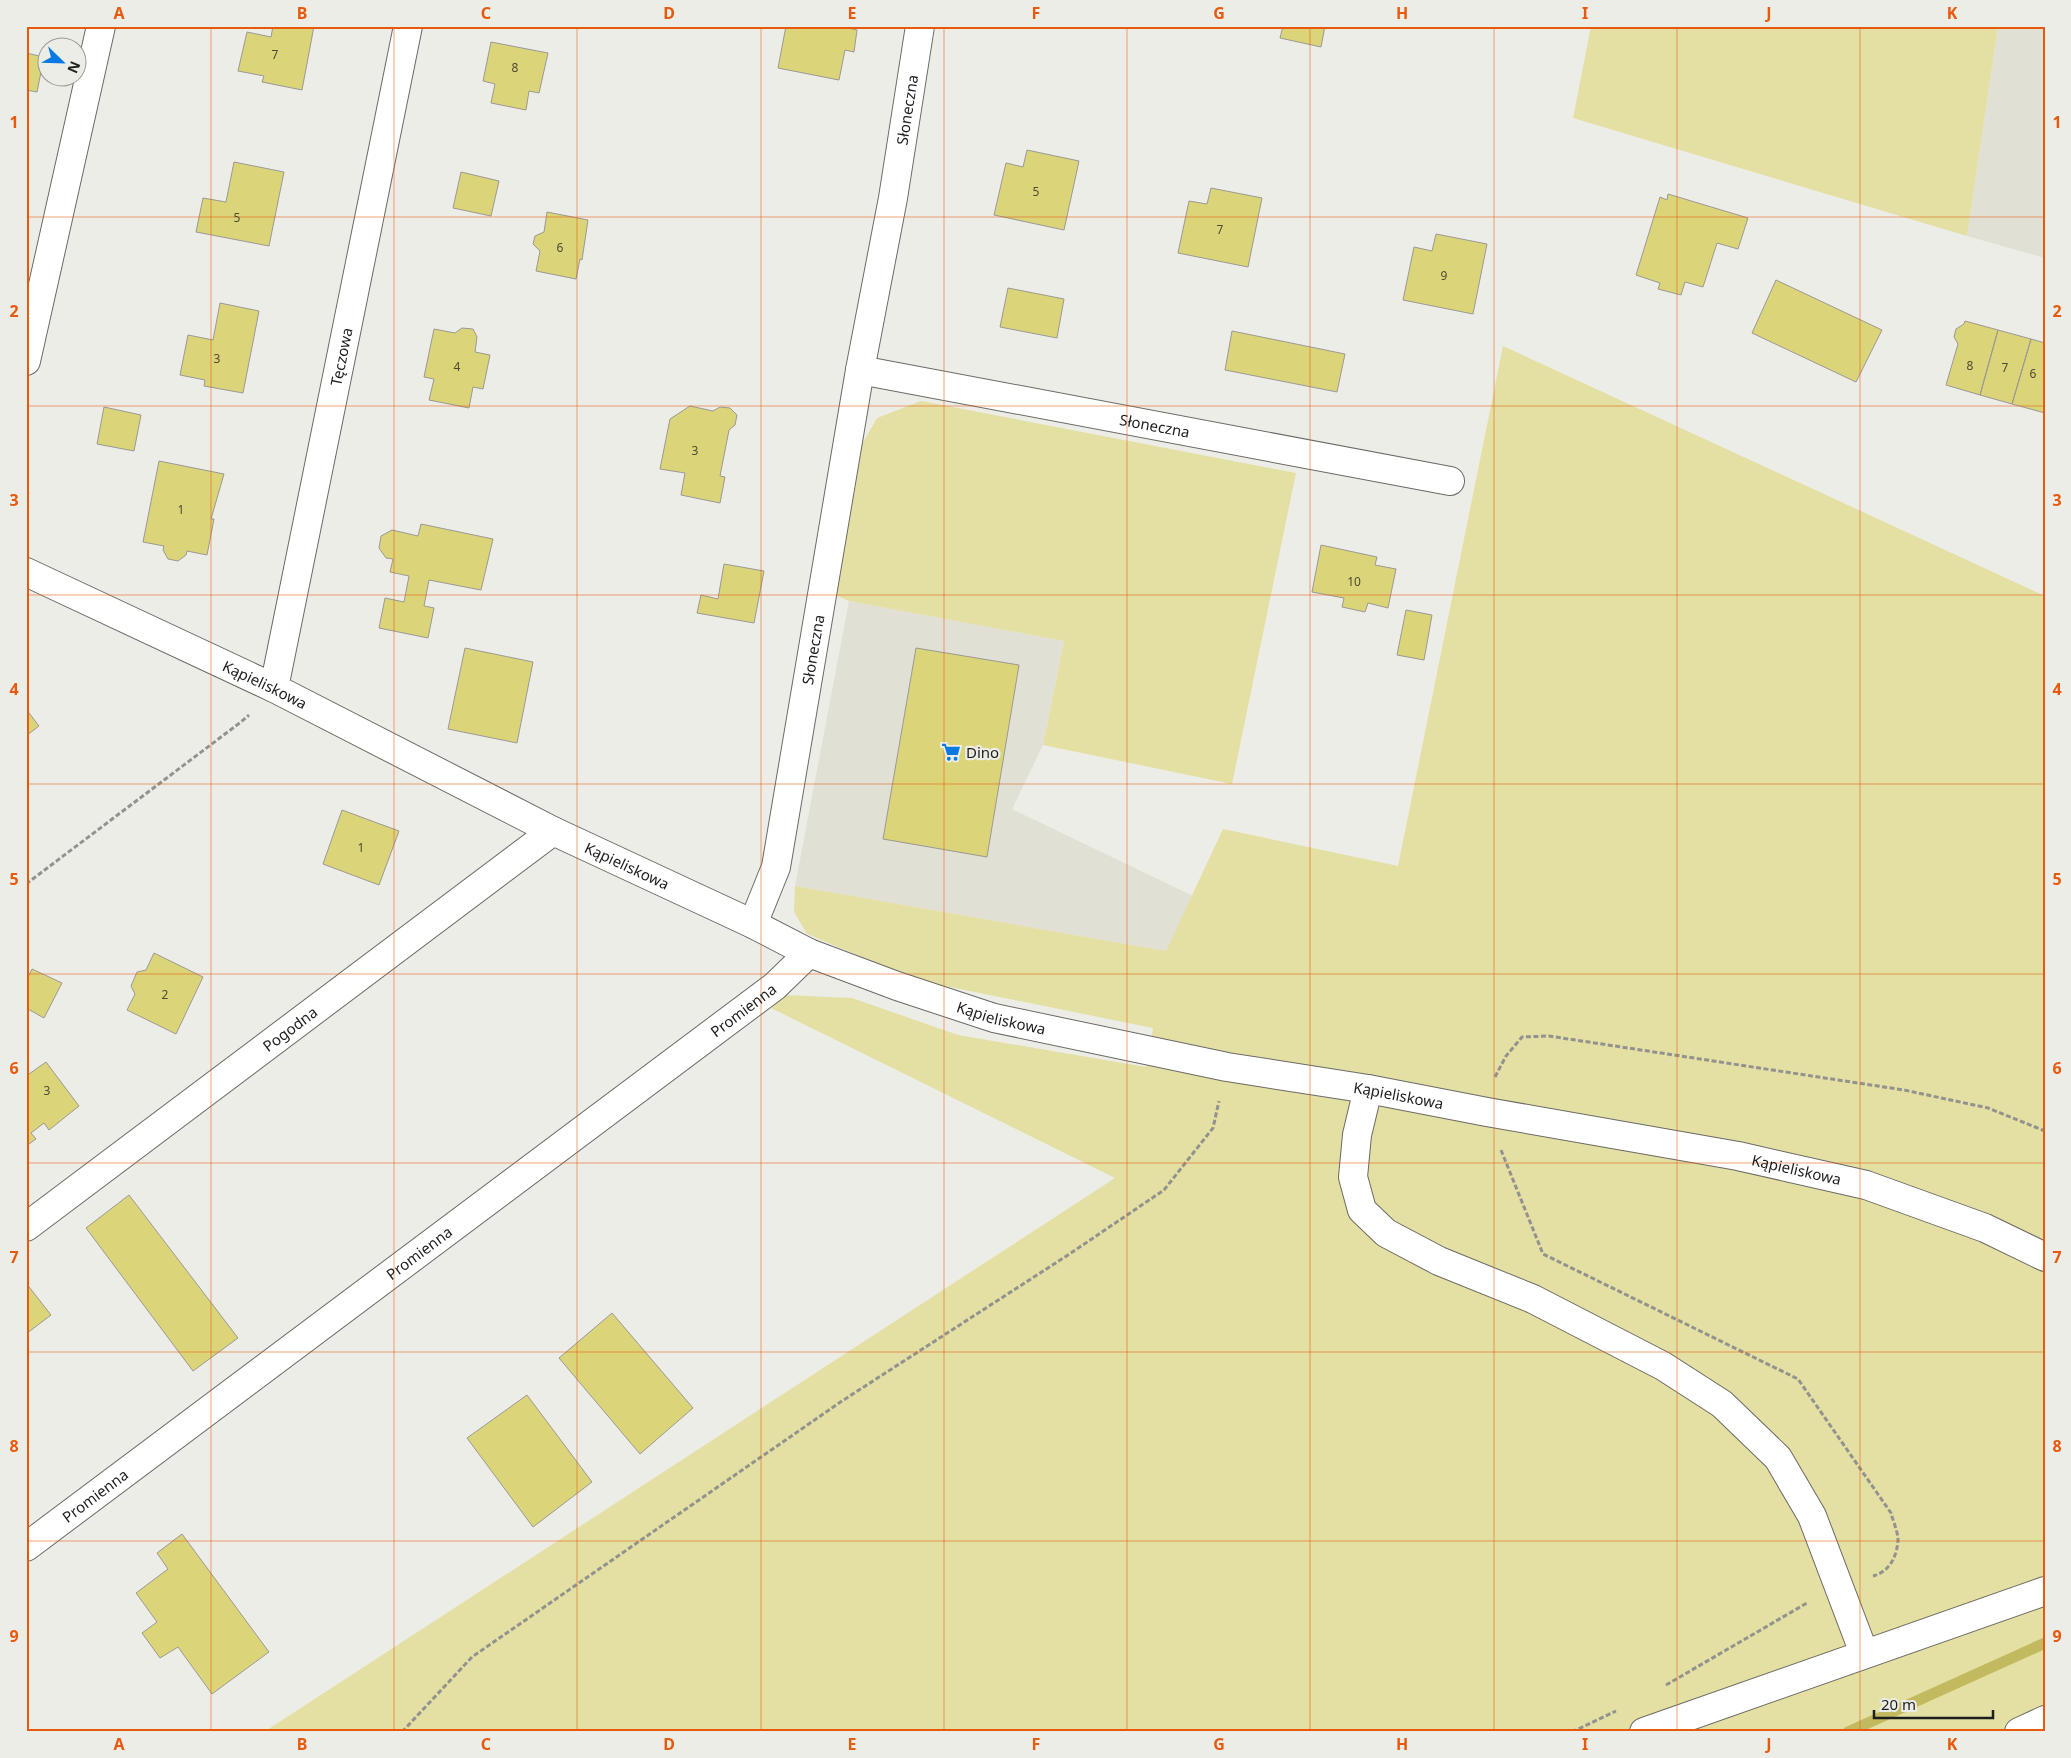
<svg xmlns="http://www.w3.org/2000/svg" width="2071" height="1758" font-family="'Noto Sans',sans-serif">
<rect width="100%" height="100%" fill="#edede8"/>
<path fill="#e1e0d4" d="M1998 26H2045V258L1967 236Z
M849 601 1064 641 1043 745 1012 809 1193 896 1166 951 795 886Z"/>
<path fill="#e4dfa2" d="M1591 26H1998L1967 236 1573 118Z
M1503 346 2045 596V1732H264L1115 1178 771 1008 786 995 852 998 958 1035 1146 1067 1153 1028 920 981 807 934 794 912 795 886 1166 951 1223 829 1398 866Z
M921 401 1296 473 1232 784 1043 745 1064 641 849 601 835 595 862 444 877 418Z"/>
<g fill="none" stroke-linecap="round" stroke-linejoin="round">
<path stroke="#c3ba5f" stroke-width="11" d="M1848 1732 2045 1643"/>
</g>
<path fill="#dcd479" stroke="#9a9995" d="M273 26H314L302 90 262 82 264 76 238 71 247 32 271 37Z
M786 26H840L857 30 854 52 845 50 839 80 778 68Z
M1283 26H1325L1321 47 1280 38Z
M491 42 548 53 539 93 529 91 526 110 491 103 495 84 483 81Z
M26 53 44 57 37 92 26 90Z
M1027 150 1079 161 1064 230 994 215 1006 163 1023 167Z
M234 162 284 172 269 246 196 232 203 198 226 202Z
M461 172 499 181 491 216 453 208Z
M1211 188 1262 198 1248 267 1178 253 1189 201 1207 204Z
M1668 194 1748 218 1738 249 1717 243 1703 287 1685 282 1681 295 1658 289 1660 283 1636 275 1660 197 1667 200Z
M547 212 588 220 582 260 580 259 576 279 536 271 540 251 533 244 535 236 544 232Z
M1436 234 1487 244 1473 314 1403 300 1414 247 1432 251Z
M1776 280 1882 330 1856 382 1752 333Z
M1008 288 1064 299 1057 338 1000 327Z
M220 303 259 311 243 393 204 386 205 380 180 375 188 335 213 340Z
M1965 321 1998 330 1980 395 1946 385 1958 344 1954 337 1956 329 1964 324Z
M462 328 473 329 477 337 475 352 490 355 483 389 473 387 469 408 429 400 434 379 424 377 434 329 455 333Z
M1998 330 2031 339 2012 404 1980 395Z
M1232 331 1345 354 1337 392 1225 370Z
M2031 339 2045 343V413L2012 404Z
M690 406 713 411 720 407 730 408 737 415 735 425 729 430 720 476 725 477 720 503 681 495 685 473 660 469 670 419Z
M104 407 141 415 134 451 97 444Z
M159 461 224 474 211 519H214L207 555 187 551 186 555 178 561 168 559 163 550 164 546 143 542Z
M421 524 493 539 481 590 429 580 424 606 434 608 428 638 379 628 385 598 404 602 409 576 390 572 393 559 386 558 379 548 381 536 392 530 418 536Z
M1321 545 1377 557 1375 565 1396 569 1388 608 1368 603 1365 612 1342 607 1344 598 1312 592Z
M724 564 764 571 754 623 697 613 701 595 718 599Z
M1406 610 1432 615 1424 660 1397 655Z
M465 648 533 662 517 743 448 729Z
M916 648 1019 665 987 857 883 839Z
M26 709 39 726 26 736Z
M342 810 399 831 379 885 323 864Z
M154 953 203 977 176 1034 127 1010 135 994 131 986 137 972 146 970Z
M32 969 62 983 44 1018 26 1008V981Z
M46 1062 79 1106 49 1130 44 1123 31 1133 36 1139 26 1146V1070L29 1074Z
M129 1195 238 1338 193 1371 86 1228Z
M26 1283 51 1315 26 1334Z
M612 1313 693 1408 640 1454 559 1358Z
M527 1395 592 1482 533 1527 467 1438Z
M182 1534 269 1652 212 1694 178 1647 160 1658 142 1633 157 1622 136 1593 168 1569 157 1553Z"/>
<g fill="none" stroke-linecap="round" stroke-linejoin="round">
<g stroke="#6b6a66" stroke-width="30">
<g id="minor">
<path d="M26 361 101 26"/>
<path id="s1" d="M860 370 1450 481"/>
<path id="s2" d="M26 572 274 688 553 831 753 924 809 953 897 986 994 1018 1227 1067 1368 1089 1487 1112 1738 1156 1866 1185 1985 1228 2045 1257"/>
<path id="s3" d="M274 688 408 26"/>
<path id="s4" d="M753 924 776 867 860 370 893 198 920 26"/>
<path d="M1368 1089 1357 1135 1353 1177 1362 1210 1386 1233 1439 1261 1533 1299 1663 1366 1722 1404 1778 1458 1812 1516 1864 1653"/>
<path id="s5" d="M26 1227 553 831"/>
<path id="s6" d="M26 1547 775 986 809 953"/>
<path d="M1644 1732 2045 1591"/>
</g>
</g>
<g stroke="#6b6a66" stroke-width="30">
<path id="highway" d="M2019 1732 2045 1720"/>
</g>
<path stroke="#92928e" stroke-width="3" stroke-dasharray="5 2.5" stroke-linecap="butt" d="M26 884 241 722 249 715
M1495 1077 1506 1056 1522 1037 1549 1036 1904 1090 1988 1108 2045 1131
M1501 1150 1543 1254 1798 1379 1891 1513C1893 1521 1898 1532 1898 1540 1897 1557 1889 1572 1873 1576
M1666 1685 1807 1603
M402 1732 472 1657 842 1401 1068 1255 1164 1190 1213 1128 1219 1101
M1572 1732 1616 1711"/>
<use href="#minor" stroke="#fff" stroke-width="28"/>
<use href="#highway" stroke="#fff" stroke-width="28"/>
</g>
<path fill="none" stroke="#e8590c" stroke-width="1" stroke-opacity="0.55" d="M211 26V1732M394 26V1732M577 26V1732M761 26V1732M944 26V1732M1127 26V1732M1310 26V1732M1494 26V1732M1677 26V1732M1860 26V1732M26 217H2045M26 406H2045M26 595H2045M26 784H2045M26 974H2045M26 1163H2045M26 1352H2045M26 1541H2045"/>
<defs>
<g id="supermarket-bare" transform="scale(1.5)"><path d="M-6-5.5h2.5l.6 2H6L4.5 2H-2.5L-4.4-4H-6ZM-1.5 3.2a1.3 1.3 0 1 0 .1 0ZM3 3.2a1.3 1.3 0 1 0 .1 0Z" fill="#087ae1" stroke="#edede8" stroke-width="2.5" paint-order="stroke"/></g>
</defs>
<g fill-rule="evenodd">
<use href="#supermarket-bare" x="951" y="752"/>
</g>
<g text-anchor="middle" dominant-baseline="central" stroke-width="4.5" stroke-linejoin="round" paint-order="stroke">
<g font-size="12" fill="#4d4b32">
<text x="275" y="54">7</text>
<text x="515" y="67">8</text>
<text x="1036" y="191">5</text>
<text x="237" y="217">5</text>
<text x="1220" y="229">7</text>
<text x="560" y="247">6</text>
<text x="1444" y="275">9</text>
<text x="217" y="358">3</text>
<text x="1970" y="365">8</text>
<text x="457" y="366">4</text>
<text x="2005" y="367">7</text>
<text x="2033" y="373">6</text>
<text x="695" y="450">3</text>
<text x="181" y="509">1</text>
<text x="1354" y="581">10</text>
<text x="361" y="847">1</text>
<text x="165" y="994">2</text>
<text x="47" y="1090">3</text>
</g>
<g font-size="15" fill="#1d1d1b" stroke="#edede8">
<text stroke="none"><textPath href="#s4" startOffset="830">Słoneczna</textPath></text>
<text stroke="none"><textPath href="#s3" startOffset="338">Tęczowa</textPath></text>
<text stroke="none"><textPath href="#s1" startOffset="300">Słoneczna</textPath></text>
<text stroke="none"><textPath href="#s4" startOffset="282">Słoneczna</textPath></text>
<text stroke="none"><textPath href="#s2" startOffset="264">Kąpieliskowa</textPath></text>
<text stroke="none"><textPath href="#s2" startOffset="669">Kąpieliskowa</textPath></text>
<text stroke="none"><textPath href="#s6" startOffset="896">Promienna</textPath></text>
<text stroke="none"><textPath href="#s2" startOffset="1074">Kąpieliskowa</textPath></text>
<text stroke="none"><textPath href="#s5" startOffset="330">Pogodna</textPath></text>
<text stroke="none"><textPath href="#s2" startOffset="1479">Kąpieliskowa</textPath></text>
<text stroke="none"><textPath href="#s2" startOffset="1884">Kąpieliskowa</textPath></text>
<text stroke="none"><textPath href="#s6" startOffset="491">Promienna</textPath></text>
<text stroke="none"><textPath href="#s6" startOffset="86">Promienna</textPath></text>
</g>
<g font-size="15" fill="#1d1d1b" stroke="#edede8" text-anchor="start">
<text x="966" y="752">Dino</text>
</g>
</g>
<rect width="2071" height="1758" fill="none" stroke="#edede8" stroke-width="55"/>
<g transform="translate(62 62) rotate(113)"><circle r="24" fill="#edede8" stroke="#9a9a96"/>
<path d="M0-4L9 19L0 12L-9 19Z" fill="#087ae1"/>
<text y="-8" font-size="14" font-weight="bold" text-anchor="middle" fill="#1d1d1b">N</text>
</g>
<path d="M1874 1710v8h119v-8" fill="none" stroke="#1d1d1b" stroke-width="2.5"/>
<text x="1881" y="1710" font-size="15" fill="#1d1d1b" stroke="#edede8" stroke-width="4" paint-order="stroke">20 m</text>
<rect x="28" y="28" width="2016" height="1702" fill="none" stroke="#e8590c" stroke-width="2"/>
<g font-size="16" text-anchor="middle" font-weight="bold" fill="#e8590c">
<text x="119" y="19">A</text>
<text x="302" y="19">B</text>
<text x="486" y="19">C</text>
<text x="669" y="19">D</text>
<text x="852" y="19">E</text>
<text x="1036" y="19">F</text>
<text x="1219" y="19">G</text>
<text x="1402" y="19">H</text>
<text x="1585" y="19">I</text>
<text x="1769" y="19">J</text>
<text x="1952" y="19">K</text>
<text x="14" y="128">1</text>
<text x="2057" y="128">1</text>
<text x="14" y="317">2</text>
<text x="2057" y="317">2</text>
<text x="14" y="506">3</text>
<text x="2057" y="506">3</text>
<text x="14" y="695">4</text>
<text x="2057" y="695">4</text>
<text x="14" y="885">5</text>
<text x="2057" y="885">5</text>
<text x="14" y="1074">6</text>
<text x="2057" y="1074">6</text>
<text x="14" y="1263">7</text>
<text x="2057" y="1263">7</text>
<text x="14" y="1452">8</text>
<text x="2057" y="1452">8</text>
<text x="14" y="1642">9</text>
<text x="2057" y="1642">9</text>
<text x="119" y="1750">A</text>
<text x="302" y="1750">B</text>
<text x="486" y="1750">C</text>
<text x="669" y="1750">D</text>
<text x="852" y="1750">E</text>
<text x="1036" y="1750">F</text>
<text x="1219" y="1750">G</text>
<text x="1402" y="1750">H</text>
<text x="1585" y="1750">I</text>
<text x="1769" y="1750">J</text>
<text x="1952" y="1750">K</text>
</g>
</svg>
